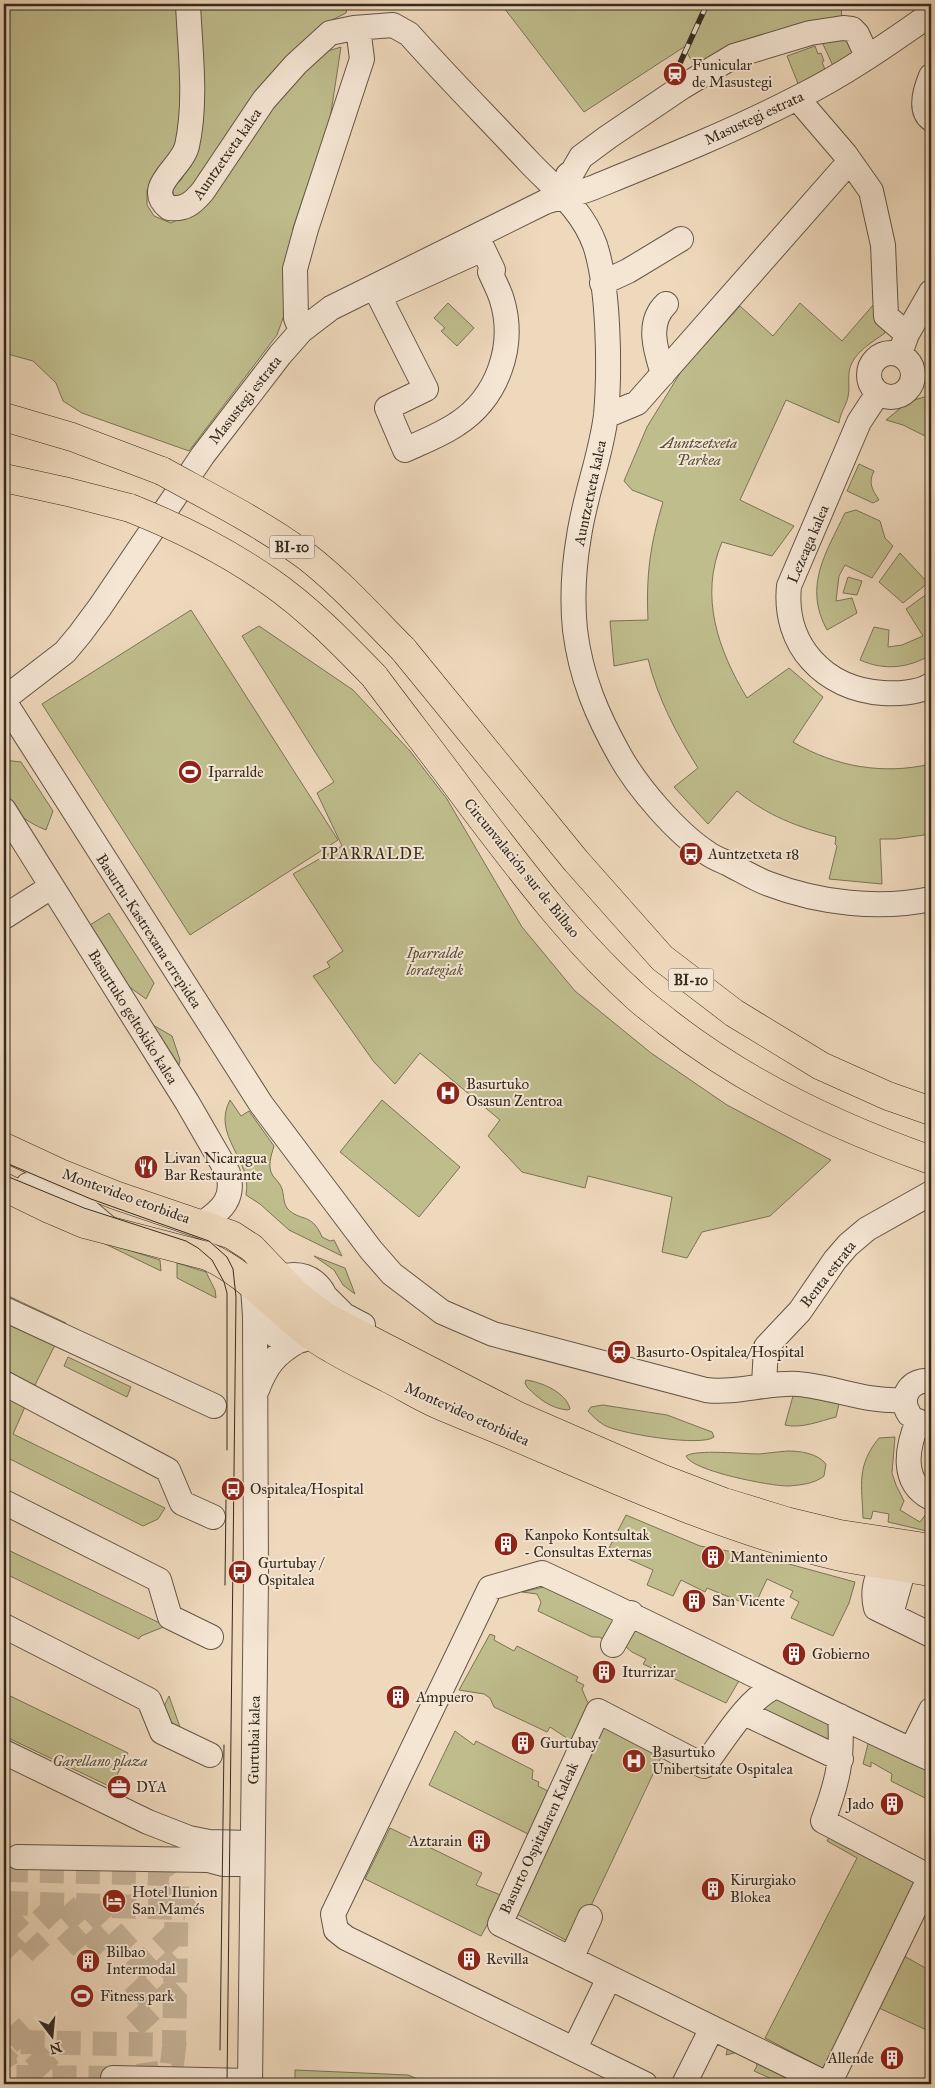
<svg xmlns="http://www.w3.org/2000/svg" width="935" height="2088" font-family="'IM FELL Great Primer',serif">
<rect width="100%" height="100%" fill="#efd9bd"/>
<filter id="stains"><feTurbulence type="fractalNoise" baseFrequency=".004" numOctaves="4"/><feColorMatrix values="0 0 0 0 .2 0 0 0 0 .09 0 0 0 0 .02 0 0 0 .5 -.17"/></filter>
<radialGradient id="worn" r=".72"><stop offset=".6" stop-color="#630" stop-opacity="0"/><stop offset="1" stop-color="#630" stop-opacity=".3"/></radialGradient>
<path fill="#c0bd8d" stroke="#7a7456" d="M4 4H180L184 74 177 141 163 169 147 190V205L154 216 171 223 197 210 292 82 328 51 341 47 330 119 293 228 287 307 277 335 189 451 82 413 63 401 56 383 33 361 4 353Z
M195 4H348L346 13 332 20 314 38 195 186 185 194 174 196 172 189 181 180 191 161Z
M501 4H841L842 23 701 78 684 47 584 112Z
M853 32 862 49 834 68 822 42Z
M815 46 818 54 821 53 824 61 822 62 826 72 799 86 787 56Z
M880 297 885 333C871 343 851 354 849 373 848 381 850 389 848 397 846 406 840 413 839 423L786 400 740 500 794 526 772 556 722 542C699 596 718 650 747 698L789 668 823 697 793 742C836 767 883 775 931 764V834L895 839H880L882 884 829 879 837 846 835 844 836 837C797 827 768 816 737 791L708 824 674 787 698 768C676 733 658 699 648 659L614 666 610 621 648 620C646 575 650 545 663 502L632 490 624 481 647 427 682 370 740 306 773 336 800 303 842 341Z
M448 303 474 328 457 346 441 331 445 328 434 318Z
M924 397H931V439L903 425 886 420 908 402Z
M859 464 874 471C868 483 872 489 879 500L873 503 847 491Z
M856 510 880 521 885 538 893 546 872 578 845 565 839 576 836 601 852 598 857 613 827 630C803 586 826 553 845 513Z
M900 553 928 583 903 603 879 582Z
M848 577 862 581 857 595 843 593Z
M931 591V655C908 668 885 671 860 660L874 627 889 630 888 647 902 645 923 636 906 609Z
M191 610 338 840 190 935 42 704Z
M259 626 353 690 410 751 447 799 522 927 575 991 651 1053 727 1105 831 1160 770 1216 702 1232 687 1258 662 1252 672 1197 588 1176 585 1188 522 1172 488 1136 500 1120 420 1053 395 1084 374 1062 313 976 330 967 327 962 343 951 293 874 342 846 317 793 334 782 242 636Z
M4 760 21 762 53 811 46 830C9 815 4 797 4 760Z
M109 913 154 983 146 999 124 983 90 925Z
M153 1025 172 1036 180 1060 179 1065Z
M230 1100 241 1116 249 1111 274 1146C271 1156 267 1167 273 1176 277 1181 280 1183 282 1189 284 1195 283 1202 287 1208 299 1222 312 1212 322 1237L330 1241 334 1240 342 1256 289 1230 260 1204 246 1195C253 1160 211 1136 230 1100Z
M382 1100 460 1167 419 1217 340 1152Z
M99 1241 160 1260 161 1271Z
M314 1256 345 1268 355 1294 343 1285 334 1270Z
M177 1263 206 1272 215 1290 216 1298 177 1278Z
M4 1294 66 1323 32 1391 13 1434 165 1508 158 1519 143 1526 4 1456Z
M68 1357 131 1387 127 1397 64 1366Z
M526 1380C541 1382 566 1392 570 1409L567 1410C550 1408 539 1399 527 1387L525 1383Z
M797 1395 839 1404 836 1417C820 1421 801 1429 785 1425L793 1396Z
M603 1405 667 1415 712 1432 714 1437C701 1447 623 1434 606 1426 600 1423 593 1417 588 1411L591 1407Z
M895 1437 892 1473 896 1485 904 1501 900 1510 920 1522 926 1514 931 1516V1532L888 1522 889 1514 873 1511 871 1519 863 1518C862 1485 856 1466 879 1438Z
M787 1451C800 1451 817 1453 826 1464L824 1476C814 1484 800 1485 788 1486 770 1486 692 1471 686 1456 696 1449 744 1454 759 1454 768 1453 778 1452 787 1451Z
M626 1515 700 1546 767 1558 855 1582 849 1603 833 1636 791 1618 799 1602 790 1597 793 1591 767 1579 754 1607 707 1588 705 1592 681 1580 673 1596 647 1585 653 1570 608 1550Z
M4 1548 166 1626 141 1636 139 1639 4 1573Z
M548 1586 620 1620 609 1642 599 1637H592L538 1611 541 1602 537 1594 522 1592Z
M637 1627 740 1679 726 1703 643 1664 646 1659 632 1652 626 1647Z
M490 1634 495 1636 494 1640 514 1651 517 1646 578 1677 576 1681 584 1685 582 1689 587 1701 591 1706 576 1744 550 1727 547 1732 494 1707 490 1698 484 1694 459 1690Z
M4 1693 128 1753 111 1787 4 1736Z
M169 1696 181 1730 161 1713Z
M770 1696 831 1718 836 1750 756 1712Z
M602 1723 662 1755 573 1944 513 1912Z
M455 1731 474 1745 476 1741 533 1770 532 1779 539 1782 538 1786 548 1791 528 1834 429 1785Z
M870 1736 931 1766V1801L891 1781 892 1774 871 1762V1767L863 1764Z
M390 1828 482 1873 476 1885 503 1896 481 1936 365 1879Z
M832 1831 921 1878 828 2071 765 2038 857 1858 827 1841Z
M904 1956 931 1971V2032L879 2008Z
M729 2042 814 2084H783L754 2071 757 2066 755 2058 738 2052 726 2055Z
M295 2070 408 2075 430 2084H352L295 2081Z"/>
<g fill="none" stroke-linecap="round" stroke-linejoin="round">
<path stroke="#c9b69d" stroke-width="24" stroke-dasharray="24 12" stroke-linecap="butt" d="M4 1870 169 1874 177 1885 174 2045 20 2042C1 2046 0 2068 16 2077L113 2078
M4 1903 185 1908 184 1915
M41 1904 88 1954
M65 1905 111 1955
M88 1905 134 1955
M4 1914 41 1953
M4 1939 17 1952
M134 1972 182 1927
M133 1999 182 1953
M10 2026 52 2073
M134 2026 179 1985
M138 2076 159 2073 172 2064 176 2031"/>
<g stroke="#625646" stroke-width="26">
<path id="minor" d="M188 4C190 50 197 101 187 146 181 169 143 187 169 208 185 210 193 203 203 191L264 100 296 64 330 33 354 28 393 25 409 34C448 78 490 120 530 163 555 189 582 209 595 245 609 287 610 370 606 415 601 456 585 495 579 536 574 565 572 600 575 630 581 678 597 715 620 756 638 788 676 832 706 852 712 857 720 860 727 863 741 870 755 879 769 884 819 903 879 910 931 899
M931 76C926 88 919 110 931 119
M797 98 845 154 871 191 883 245 886 316 907 334
M568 175 573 171 581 157 608 137 682 87 734 56 810 33 843 28 852 29 857 34 867 56
M483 249 493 270 490 272C494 281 499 290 502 300 516 347 497 398 457 424 441 435 422 442 405 450L387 408 426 389 379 296Z
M602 283 628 271 681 239
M301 331 296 318 295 269 306 229 362 59 358 28
M902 348 907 334 931 292
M869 375a22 22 0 1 1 44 0a22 22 0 1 1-44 0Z
M663 374C656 351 646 323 666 304
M878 393 859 422 789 586C783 645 824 689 883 693 897 694 918 693 931 685
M606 416 637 403 843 169 851 163
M4 699 65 652 80 634 100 607 203 455 280 355 301 331 331 308 545 202C560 197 577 194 592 188 661 160 731 132 797 98 844 75 888 44 931 14
M4 701 261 1104 371 1250 392 1274 442 1312 493 1334 706 1390C736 1394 767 1382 798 1384 834 1387 867 1403 905 1400
M4 810 187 1102 228 1173C235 1198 222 1210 203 1223
M4 917 51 887
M28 1185 84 1208 110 1230
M261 1308a33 33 0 1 1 66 0a33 33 0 1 1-66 0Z
M325 1296 344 1315 363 1325
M4 1309 214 1406
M4 1383 168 1470 182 1503 213 1517
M764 1385 766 1347 800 1311 835 1260 848 1245 867 1229 931 1193
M257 1390C266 1366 275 1354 298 1341
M909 1414C898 1397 911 1378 931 1381
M918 1421C907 1447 900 1482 931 1498
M4 1502 159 1580 170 1617 211 1637
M900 1556C878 1562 871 1588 876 1608L931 1635
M891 1614 904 1568
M4 1626 149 1700 162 1732 210 1755
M613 1645 631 1613
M776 1686C747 1699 724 1740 704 1766L598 1711 500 1924 827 2084
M744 1713 841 1759
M911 1750 931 1710
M4 1752 148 1822 189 1838 209 1842 252 1843
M18 1857 208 1860 223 1864H252
M571 1959 590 1917
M575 2048 609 1978
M113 2078 250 2081
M250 2084 256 1578 255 1316 253 1287
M645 2084 346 1938 336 1930 333 1914 490 1588 542 1573C673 1633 800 1700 931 1759
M684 2084 712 2028
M829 2084 930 1877 823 1821C838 1781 843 1759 840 1716"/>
</g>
<g stroke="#332a1f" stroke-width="29">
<path id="major" d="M4 1147 60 1173 115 1195 232 1235 252 1248 296 1294 326 1317 516 1415 661 1478 724 1502 786 1521 840 1534 931 1548
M4 1187 49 1209 84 1224 207 1256C255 1277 286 1324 332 1349 350 1360 370 1369 389 1379 405 1387 422 1398 439 1405 474 1420 510 1434 546 1450 641 1491 736 1532 836 1556 868 1563 899 1567 931 1572"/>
</g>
<g stroke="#332a1f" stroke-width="29">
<path id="highway" d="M4 417 72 437 162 471
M4 478 68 492 130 508
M403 649 576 861 662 958 734 1013 821 1066 888 1096 931 1111
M374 676C406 719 440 762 472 806 522 872 571 937 632 993 643 1004 655 1012 667 1022 746 1084 837 1127 931 1160"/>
</g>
<use href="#minor" stroke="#f5e6d4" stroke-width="24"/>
<use href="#major" stroke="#efd9bd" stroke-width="28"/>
<use href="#highway" stroke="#efd9bd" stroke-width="28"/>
<path stroke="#332a1f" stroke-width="1" d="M4 1162 91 1199 209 1241 227 1257 233 1269 236 1297 227 2084
M4 1175 84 1208 186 1241 198 1248 212 1260 224 1282 227 1293V1450
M225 1585 226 1500
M220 2050 224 1745"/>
<g stroke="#332a1f" stroke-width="5.5">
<path id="rail" d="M675 74 707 4"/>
</g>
<use href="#rail" stroke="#f5e6d4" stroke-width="4" stroke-dasharray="11" stroke-linecap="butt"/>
<g stroke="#332a1f" stroke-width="29" stroke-linecap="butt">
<path id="highway-bridge" d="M162 471C211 498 261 523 306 556 341 583 372 618 403 649
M130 508C178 527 226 551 269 581 308 608 341 642 374 676"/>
</g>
<use href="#highway-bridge" stroke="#efd9bd" stroke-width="28"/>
</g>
<defs>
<g id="station-disc" transform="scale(1.25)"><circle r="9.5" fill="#8f2418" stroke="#f5e6d4"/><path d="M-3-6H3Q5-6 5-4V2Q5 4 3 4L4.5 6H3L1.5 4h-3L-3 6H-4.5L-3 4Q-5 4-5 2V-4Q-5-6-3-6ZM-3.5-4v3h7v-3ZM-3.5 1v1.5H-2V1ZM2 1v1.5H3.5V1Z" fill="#fff"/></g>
<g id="stadium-disc" transform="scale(1.25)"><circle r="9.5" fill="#8f2418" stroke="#f5e6d4"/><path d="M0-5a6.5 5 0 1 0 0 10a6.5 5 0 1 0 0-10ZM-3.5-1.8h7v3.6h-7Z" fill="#fff"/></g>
<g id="bus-disc" transform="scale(1.25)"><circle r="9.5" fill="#8f2418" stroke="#f5e6d4"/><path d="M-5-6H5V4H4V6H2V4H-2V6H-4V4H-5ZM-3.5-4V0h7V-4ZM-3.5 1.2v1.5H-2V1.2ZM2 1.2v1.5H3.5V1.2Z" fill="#fff"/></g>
<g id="hospital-disc" transform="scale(1.25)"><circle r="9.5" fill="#8f2418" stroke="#f5e6d4"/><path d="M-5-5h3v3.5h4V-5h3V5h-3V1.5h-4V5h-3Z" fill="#fff"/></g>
<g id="restaurant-disc" transform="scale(1.25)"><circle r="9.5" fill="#8f2418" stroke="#f5e6d4"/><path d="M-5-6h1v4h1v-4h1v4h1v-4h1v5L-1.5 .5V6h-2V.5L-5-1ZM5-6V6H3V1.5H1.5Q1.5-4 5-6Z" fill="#fff"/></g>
<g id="building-disc" transform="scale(1.25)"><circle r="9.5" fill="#8f2418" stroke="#f5e6d4"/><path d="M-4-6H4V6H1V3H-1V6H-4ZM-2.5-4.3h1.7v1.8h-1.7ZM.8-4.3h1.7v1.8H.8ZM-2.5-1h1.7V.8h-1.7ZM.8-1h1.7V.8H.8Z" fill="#fff"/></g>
<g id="office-disc" transform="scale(1.25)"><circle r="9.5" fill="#8f2418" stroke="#f5e6d4"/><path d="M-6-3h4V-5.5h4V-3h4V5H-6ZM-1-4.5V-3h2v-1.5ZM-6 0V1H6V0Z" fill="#fff"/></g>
<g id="hotel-disc" transform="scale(1.25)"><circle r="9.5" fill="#8f2418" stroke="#f5e6d4"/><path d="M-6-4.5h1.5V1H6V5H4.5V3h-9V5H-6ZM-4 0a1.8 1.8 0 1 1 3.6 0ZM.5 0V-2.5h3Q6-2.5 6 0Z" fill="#fff"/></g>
</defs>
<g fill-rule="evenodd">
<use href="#station-disc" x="675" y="74"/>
<use href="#stadium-disc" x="190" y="772"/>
<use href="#bus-disc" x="691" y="854"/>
<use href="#hospital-disc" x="448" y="1093"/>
<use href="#restaurant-disc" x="146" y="1167"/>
<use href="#station-disc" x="619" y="1352"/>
<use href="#bus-disc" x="233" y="1489"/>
<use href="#building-disc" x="506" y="1544"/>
<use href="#building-disc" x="713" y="1557"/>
<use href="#bus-disc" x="240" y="1572"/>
<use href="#building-disc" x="694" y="1601"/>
<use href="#building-disc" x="794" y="1654"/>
<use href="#building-disc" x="604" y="1672"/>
<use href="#building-disc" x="398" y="1697"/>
<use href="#building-disc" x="523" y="1743"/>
<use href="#hospital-disc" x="634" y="1761"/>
<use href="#office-disc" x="119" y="1787"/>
<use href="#building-disc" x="892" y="1804"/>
<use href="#building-disc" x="479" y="1841"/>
<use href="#building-disc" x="713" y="1889"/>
<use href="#hotel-disc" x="114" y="1901"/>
<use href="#building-disc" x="469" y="1959"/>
<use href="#building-disc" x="88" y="1961"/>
<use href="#stadium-disc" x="82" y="1996"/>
<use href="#building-disc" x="892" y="2058"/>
</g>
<g text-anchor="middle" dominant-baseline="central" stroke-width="4" stroke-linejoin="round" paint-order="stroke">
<g fill="#f5e6d4" stroke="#6d6255" stroke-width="1">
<rect x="269.5" y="535.5" width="45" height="23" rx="4"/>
<rect x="668.5" y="968.5" width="45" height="23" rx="4"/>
</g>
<g font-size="14" font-weight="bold" fill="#332a1f">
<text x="292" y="547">BI-10</text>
<text x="691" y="980">BI-10</text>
</g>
<g font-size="15" fill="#332a1f" stroke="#f5e6d4" text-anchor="start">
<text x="692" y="65">Funicular<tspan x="692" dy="17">de Masustegi</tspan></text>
<text x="208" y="772">Iparralde</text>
<text x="708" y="854">Auntzetxeta 18</text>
<text x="466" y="1084">Basurtuko<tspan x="466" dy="17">Osasun Zentroa</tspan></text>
<text x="164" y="1158">Livan Nicaragua<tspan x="164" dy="17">Bar Restaurante</tspan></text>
<text x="636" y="1352">Basurto-Ospitalea/Hospital</text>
<text x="250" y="1489">Ospitalea/Hospital</text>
<text x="524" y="1535">Kanpoko Kontsultak<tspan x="524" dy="17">- Consultas Externas</tspan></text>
<text x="730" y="1557">Mantenimiento</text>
<text x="258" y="1563">Gurtubay /<tspan x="258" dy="17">Ospitalea</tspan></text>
<text x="712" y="1601">San Vicente</text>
<text x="812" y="1654">Gobierno</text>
<text x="622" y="1672">Iturrizar</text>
<text x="416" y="1697">Ampuero</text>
<text x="540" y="1743">Gurtubay</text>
<text x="652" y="1752">Basurtuko<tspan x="652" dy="17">Unibertsitate Ospitalea</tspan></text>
<text x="136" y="1787">DYA</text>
<text x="874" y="1804" text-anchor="end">Jado</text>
<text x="462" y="1841" text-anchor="end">Aztarain</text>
<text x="730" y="1880">Kirurgiako<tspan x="730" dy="17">Blokea</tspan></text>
<text x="132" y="1892">Hotel Ilunion<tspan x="132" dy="17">San Mamés</tspan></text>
<text x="106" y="1952">Bilbao<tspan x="106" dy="17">Intermodal</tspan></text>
<text x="486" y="1959">Revilla</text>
<text x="100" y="1996">Fitness park</text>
<text x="874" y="2058" text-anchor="end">Allende</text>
</g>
<g font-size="15" fill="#332a1f" stroke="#f5e6d4">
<text transform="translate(754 118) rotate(-25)">Masustegi estrata</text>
<text transform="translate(227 154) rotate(-55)">Auntzetxeta kalea</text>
<text transform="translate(245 400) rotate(-52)">Masustegi estrata</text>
<text transform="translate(590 493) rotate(-78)">Auntzetxeta kalea</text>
<text transform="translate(808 544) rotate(-67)">Lezeaga kalea</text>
<text transform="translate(522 868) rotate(51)">Circunvalación sur de Bilbao</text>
<text transform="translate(149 931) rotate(57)">Basurtu-Kastrexana errepidea</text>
<text transform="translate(133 1017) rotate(58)">Basurtuko geltokiko kalea</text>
<text transform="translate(126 1196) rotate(20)">Montevideo etorbidea</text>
<text transform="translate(828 1274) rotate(-52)">Benta estrata</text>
<text transform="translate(467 1414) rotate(24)">Montevideo etorbidea</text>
<text transform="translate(254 1740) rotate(-89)">Gurtubai kalea</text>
<text transform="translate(539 1838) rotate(-65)">Basurto Ospitalaren Kaleak</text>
</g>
<g font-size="15" font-style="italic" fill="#564f3a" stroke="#f5e6d4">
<text x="699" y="443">Auntzetxeta<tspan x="699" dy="17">Parkea</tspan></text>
<text x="435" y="953">Iparralde<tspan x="435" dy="17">lorategiak</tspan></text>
<text x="100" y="1761">Garellano plaza</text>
</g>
<g font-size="16" letter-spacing="1" fill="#332a1f" stroke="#f5e6d4">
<text x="373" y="853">IPARRALDE</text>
</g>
</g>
<rect width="935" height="2088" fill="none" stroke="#efd9bd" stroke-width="20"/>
<rect x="5" y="5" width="925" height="2078" fill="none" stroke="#332a1f" stroke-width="2.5"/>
<rect x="10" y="10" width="915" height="2068" fill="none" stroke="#332a1f"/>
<g transform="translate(52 2036) rotate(164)" stroke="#f5e6d4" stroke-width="4" paint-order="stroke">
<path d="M0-4L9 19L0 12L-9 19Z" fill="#332a1f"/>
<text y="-8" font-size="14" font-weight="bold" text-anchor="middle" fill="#332a1f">N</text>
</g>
<rect width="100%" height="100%" filter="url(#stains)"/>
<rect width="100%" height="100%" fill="url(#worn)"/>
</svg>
